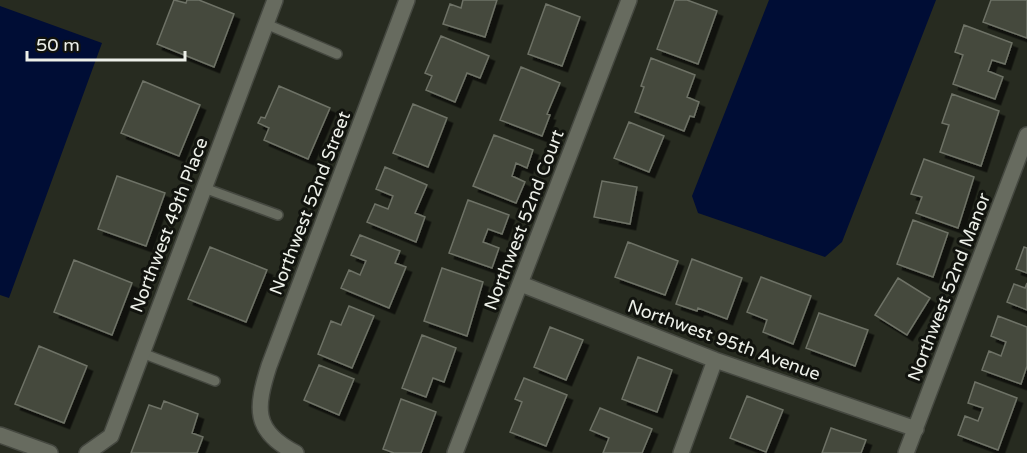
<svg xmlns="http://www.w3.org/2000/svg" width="1027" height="453" font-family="'Varela Round',sans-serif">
<defs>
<filter id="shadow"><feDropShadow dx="5.5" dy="5.5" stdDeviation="0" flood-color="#0009"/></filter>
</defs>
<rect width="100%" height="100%" fill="#272b20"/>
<path fill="#000d35" d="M769 0H936L842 242 825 257 698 213 692 196Z
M0 6 102 43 9 298 0 295Z"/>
<path fill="#44483d" stroke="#6e7266" stroke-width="1.5" filter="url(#shadow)" d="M174 0 186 3 187 0H199L234 14 214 67 157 44Z
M463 0H497L485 37 443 24 450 4 461 8Z
M675 0H687L717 11 698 64 657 49Z
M991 0H1027V38L983 22Z
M546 4 580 17 562 66 528 54Z
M964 25 1012 43 1005 64 992 60 988 71 1003 77 995 99 953 84 963 55 955 52Z
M441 36 489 56 480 78 467 73 455 102 426 90 432 76 425 73Z
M651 58 695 75 687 97 699 102 694 117 690 116 684 131 635 112 644 87 641 86Z
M521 67 560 83 547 114 550 115 542 136 500 120Z
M143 81 200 105 179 156 121 133Z
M279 86 330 108 308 159 264 140 269 128 258 123 261 117 265 118Z
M952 94 999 111 981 166 940 152 949 125 942 123Z
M413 104 447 118 428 167 393 153Z
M629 122 664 136 649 172 614 158Z
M494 135 533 150 527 168 516 163 512 176 525 182 516 203 473 186Z
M924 159 974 177 958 228 916 213 922 197 911 194Z
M385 167 427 185 415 213 425 217 416 242 367 222 375 204 388 209 393 196 376 189Z
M117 176 165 193 146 246 98 229Z
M602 181 637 187 630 224 594 217Z
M468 200 509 215 502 234 488 229 483 242 499 248 492 268 449 253Z
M913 220 948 233 933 277 897 264Z
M360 235 400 251 395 263 406 267 389 308 341 288 349 270 360 275 366 261 351 255Z
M628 242 678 261 665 295 615 277Z
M210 247 267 270 246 322 188 299Z
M1024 247 1027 248V273L1016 269Z
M692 259 742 278 727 319 698 308 697 311 676 304Z
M74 260 132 283 112 335 54 312Z
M442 268 483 282 467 336 424 321Z
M761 277 811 296 793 344 763 332 767 320 747 312Z
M898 278 930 298 907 335 875 315Z
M1027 283V310L1007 302 1014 284 1025 288Z
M349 306 374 316 352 368 318 354 331 321 341 325Z
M819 313 868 330 855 366 806 348Z
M998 316 1027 327V366L1021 384 982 370 989 351 1001 356 1006 342 991 336Z
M550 327 583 340 566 380 534 367Z
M422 335 456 348 444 382 433 378 426 397 402 388Z
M39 346 87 366 64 423 15 404Z
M638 357 672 370 657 412 622 399Z
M319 365 354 379 339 415 304 400Z
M524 378 567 395 546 446 510 432 522 402 515 399Z
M975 382 1017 398 998 450 958 435 965 416 978 421 983 408 968 403Z
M747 396 783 410 766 452 730 438Z
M401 399 436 412 421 453H394L383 449Z
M164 401 198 414 192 433 203 437 197 453H131L149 405 161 409Z
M600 408 652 429 642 453H603L609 438 590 430Z
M831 428 866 440 861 453H822Z"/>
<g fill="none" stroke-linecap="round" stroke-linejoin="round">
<g stroke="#454840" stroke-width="12">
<path id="service" d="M266 24 337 54
M204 188 278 215
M142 353 215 381"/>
</g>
<g stroke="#454840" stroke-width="18">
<path id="minor" d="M521 284 715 360 916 429
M0 435 50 453
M87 453 111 436 275 0
M296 453C252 431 256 407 269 366L407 0
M455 453 629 0
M681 453 715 360
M906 453 1027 135"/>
</g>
<use href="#service" stroke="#676b5f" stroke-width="9"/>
<use href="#minor" stroke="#676b5f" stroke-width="15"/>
</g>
<g text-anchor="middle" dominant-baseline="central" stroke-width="6" stroke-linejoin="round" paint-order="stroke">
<g font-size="18" fill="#edf0e9" stroke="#11130e">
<text transform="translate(310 203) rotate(-69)">Northwest 52nd Street</text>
<text transform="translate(524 220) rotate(-69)">Northwest 52nd Court</text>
<text transform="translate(169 225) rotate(-69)">Northwest 49th Place</text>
<text transform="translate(949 287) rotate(-69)">Northwest 52nd Manor</text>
<text transform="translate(724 340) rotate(20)">Northwest 95th Avenue</text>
</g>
</g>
<path d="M27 51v9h158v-9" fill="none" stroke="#edf0e9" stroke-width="3"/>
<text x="36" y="51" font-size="18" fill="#edf0e9" stroke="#11130e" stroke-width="4.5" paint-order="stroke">50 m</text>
</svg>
